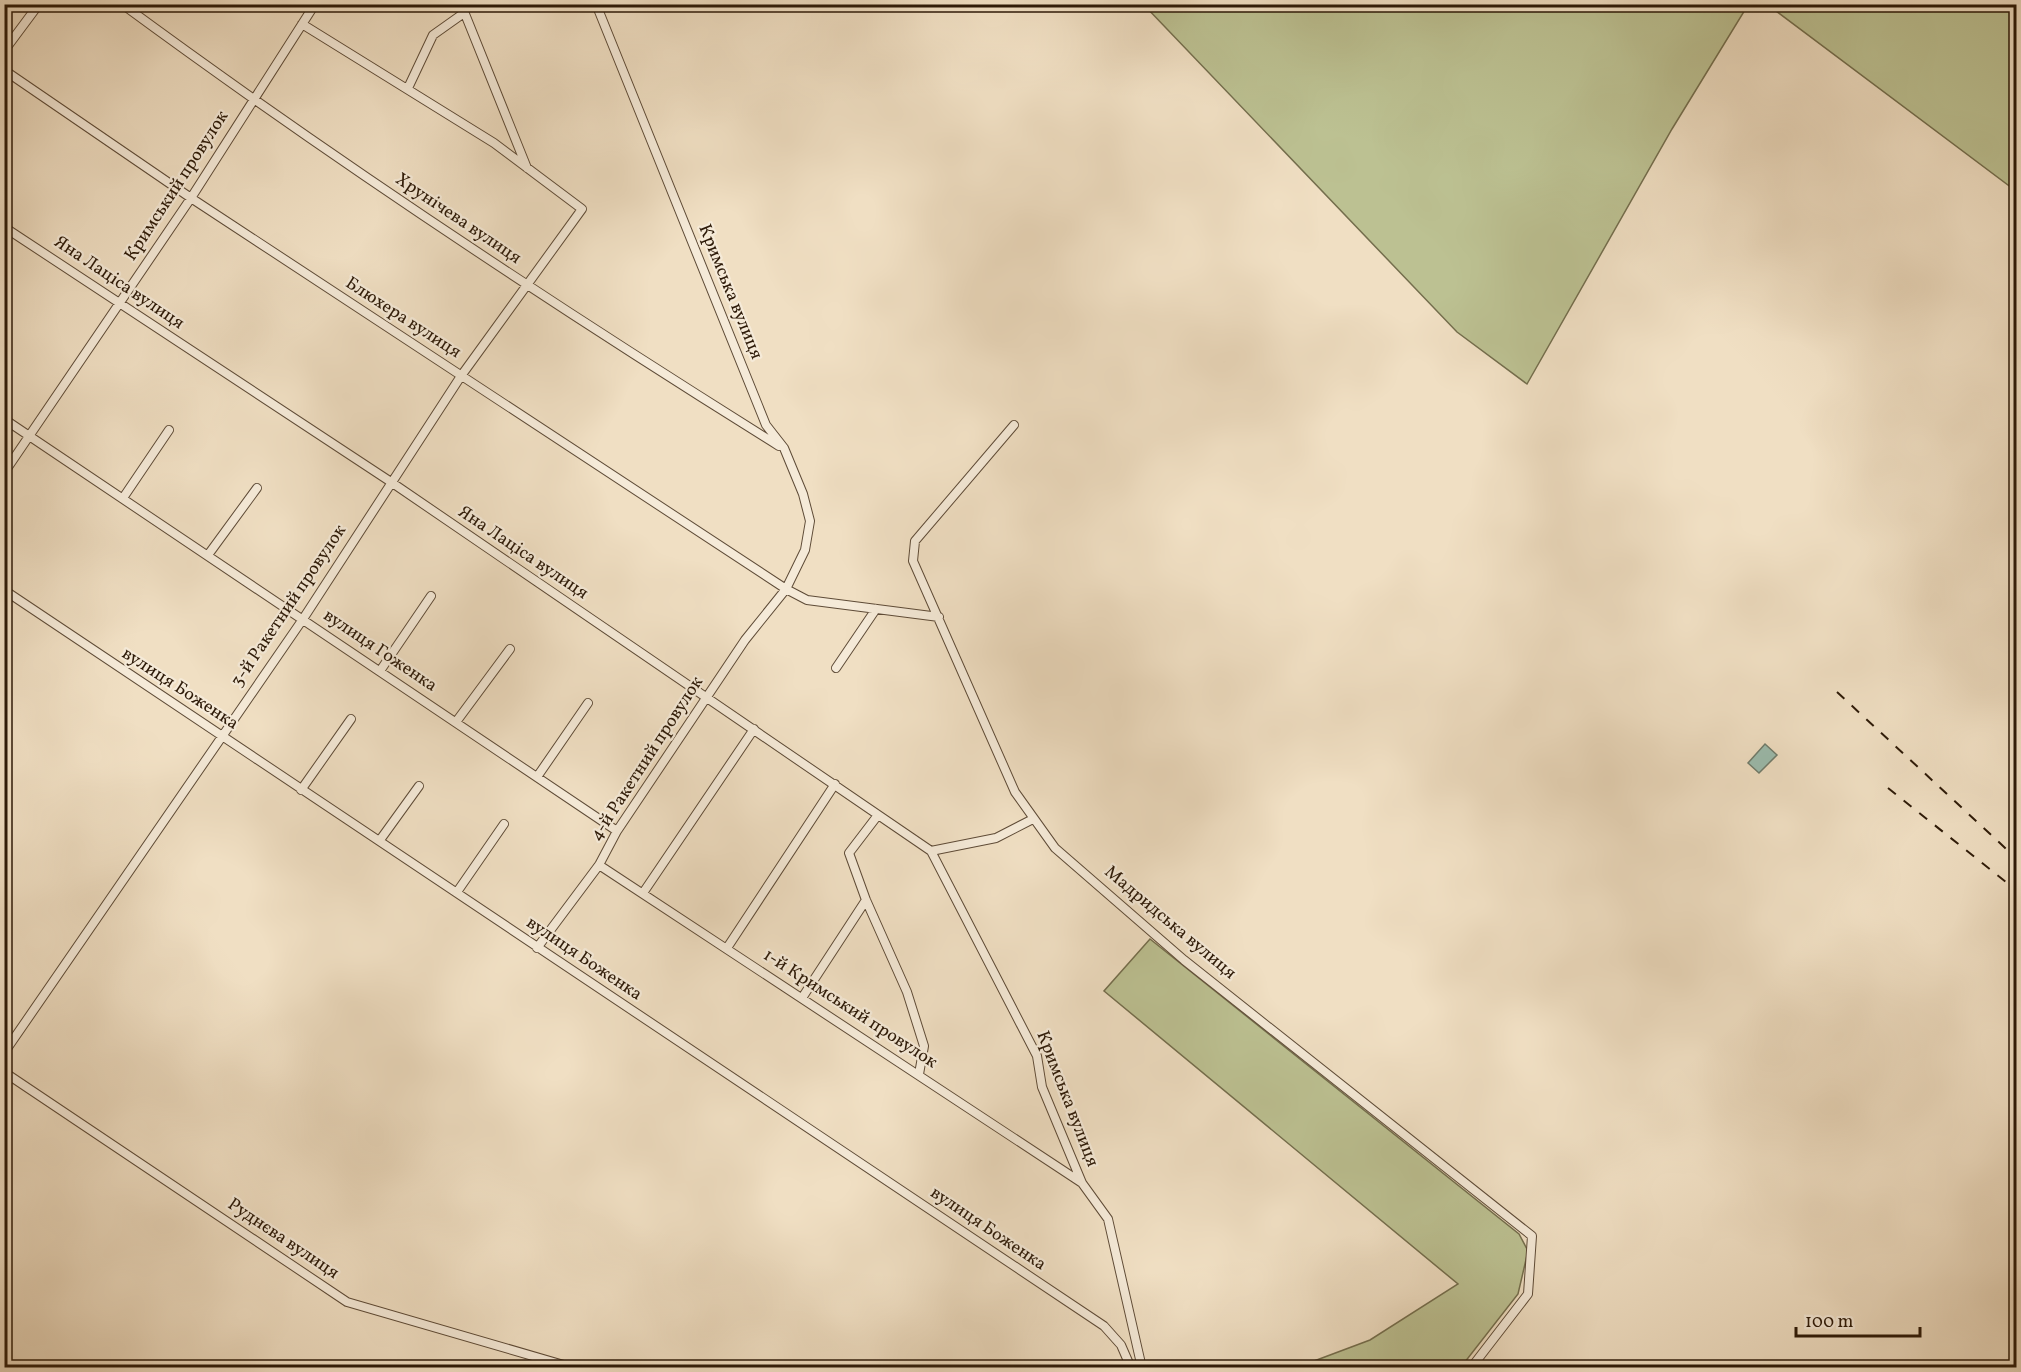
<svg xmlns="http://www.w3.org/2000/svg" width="2021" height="1372" font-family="Vollkorn,serif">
<rect width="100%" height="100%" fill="#f0dfc3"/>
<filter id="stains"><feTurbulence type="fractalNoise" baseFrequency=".00333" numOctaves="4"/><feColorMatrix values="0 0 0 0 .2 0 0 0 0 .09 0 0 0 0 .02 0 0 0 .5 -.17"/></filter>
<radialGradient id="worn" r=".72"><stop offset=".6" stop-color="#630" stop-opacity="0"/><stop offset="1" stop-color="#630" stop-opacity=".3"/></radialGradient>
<path fill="#bcc192" stroke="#746e4d" stroke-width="1.5" d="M1144 5H1748L1672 129 1527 384 1457 332Z
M1768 5H2016V191Z
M1150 939 1519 1234 1528 1251 1518 1294 1461 1367H1298L1370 1340 1458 1284 1104 991Z"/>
<path fill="#9bbdaf" stroke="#6f7c6c" stroke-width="1.5" d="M1765 744 1777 755 1759 773 1748 763Z"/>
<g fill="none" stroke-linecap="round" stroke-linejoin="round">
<g stroke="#5e4b37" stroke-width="10">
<path id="minor" d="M122 4C335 161 555 306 779 446
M461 4 527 168
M4 27 8 45
M4 51 39 4
M4 70 191 198 786 589 807 600 939 617
M408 88 433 35 464 13
M4 227 391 482 931 851 996 838 1033 819
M4 419 617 831
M1014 425 915 541 913 561 1015 792 1055 848 1184 960 1532 1236 1528 1294 1471 1368
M4 473 191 198 315 4
M123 498 169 430
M208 555 257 488
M4 590 1104 1326 1121 1345 1131 1368
M836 668 876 609
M380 671 431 596
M456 722 510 649
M537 777 588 703
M301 790 351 719
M878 815 849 853 866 900 907 992 924 1046 919 1074
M380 840 419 786
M931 851 1037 1056 1042 1087 1082 1183 1108 1219 1142 1368
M599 865 1082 1183
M457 892 504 824
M643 893 754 729
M537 948 599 865 617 831 745 640 786 589 805 550 810 521 803 494 784 448 766 425 596 4
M727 948 835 784
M802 998 866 900
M4 1053 303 619 461 376 582 209 494 143 302 24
M4 1072 347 1302 574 1368"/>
</g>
<use href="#minor" stroke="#f5ead8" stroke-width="8"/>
<path stroke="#2d1a08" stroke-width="2" stroke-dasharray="10 10" stroke-linecap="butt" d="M1837 692 2016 858
M1888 788 2016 890"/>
</g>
<g text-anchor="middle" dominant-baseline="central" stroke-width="4.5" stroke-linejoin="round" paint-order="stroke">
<g font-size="18" fill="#2d1a08" stroke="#f5ead8">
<text transform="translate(177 186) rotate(-57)">Кримський провулок</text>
<text transform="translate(458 219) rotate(34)">Хрунічева вулиця</text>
<text transform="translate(119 283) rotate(34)">Яна Лаціса вулиця</text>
<text transform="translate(730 292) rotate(68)">Кримська вулиця</text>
<text transform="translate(403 318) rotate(33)">Блюхера вулиця</text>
<text transform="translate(523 553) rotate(34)">Яна Лаціса вулиця</text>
<text transform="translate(289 606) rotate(-56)">3-й Ракетний провулок</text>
<text transform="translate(380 651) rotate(34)">вулиця Гоженка</text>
<text transform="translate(180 689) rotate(33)">вулиця Боженка</text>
<text transform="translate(647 759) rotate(-57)">4-й Ракетний провулок</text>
<text transform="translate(1170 923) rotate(40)">Мадридська вулиця</text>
<text transform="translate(584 959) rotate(34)">вулиця Боженка</text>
<text transform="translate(850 1009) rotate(33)">1-й Кримський провулок</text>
<text transform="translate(1067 1099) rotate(69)">Кримська вулиця</text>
<text transform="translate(988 1229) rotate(34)">вулиця Боженка</text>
<text transform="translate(283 1239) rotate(34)">Руднєва вулиця</text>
</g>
</g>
<rect width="2021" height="1372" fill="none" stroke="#f0dfc3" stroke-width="24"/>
<rect x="6" y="6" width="2009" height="1360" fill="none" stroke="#2d1a08" stroke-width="3"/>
<rect x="12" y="12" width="1997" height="1348" fill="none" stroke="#2d1a08" stroke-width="1.5"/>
<path d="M1796 1327v9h124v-9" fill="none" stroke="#2d1a08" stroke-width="3"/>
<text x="1805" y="1327" font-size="18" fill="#2d1a08" stroke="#f5ead8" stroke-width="4.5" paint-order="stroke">100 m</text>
<rect width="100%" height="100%" filter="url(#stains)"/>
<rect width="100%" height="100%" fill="url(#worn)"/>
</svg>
